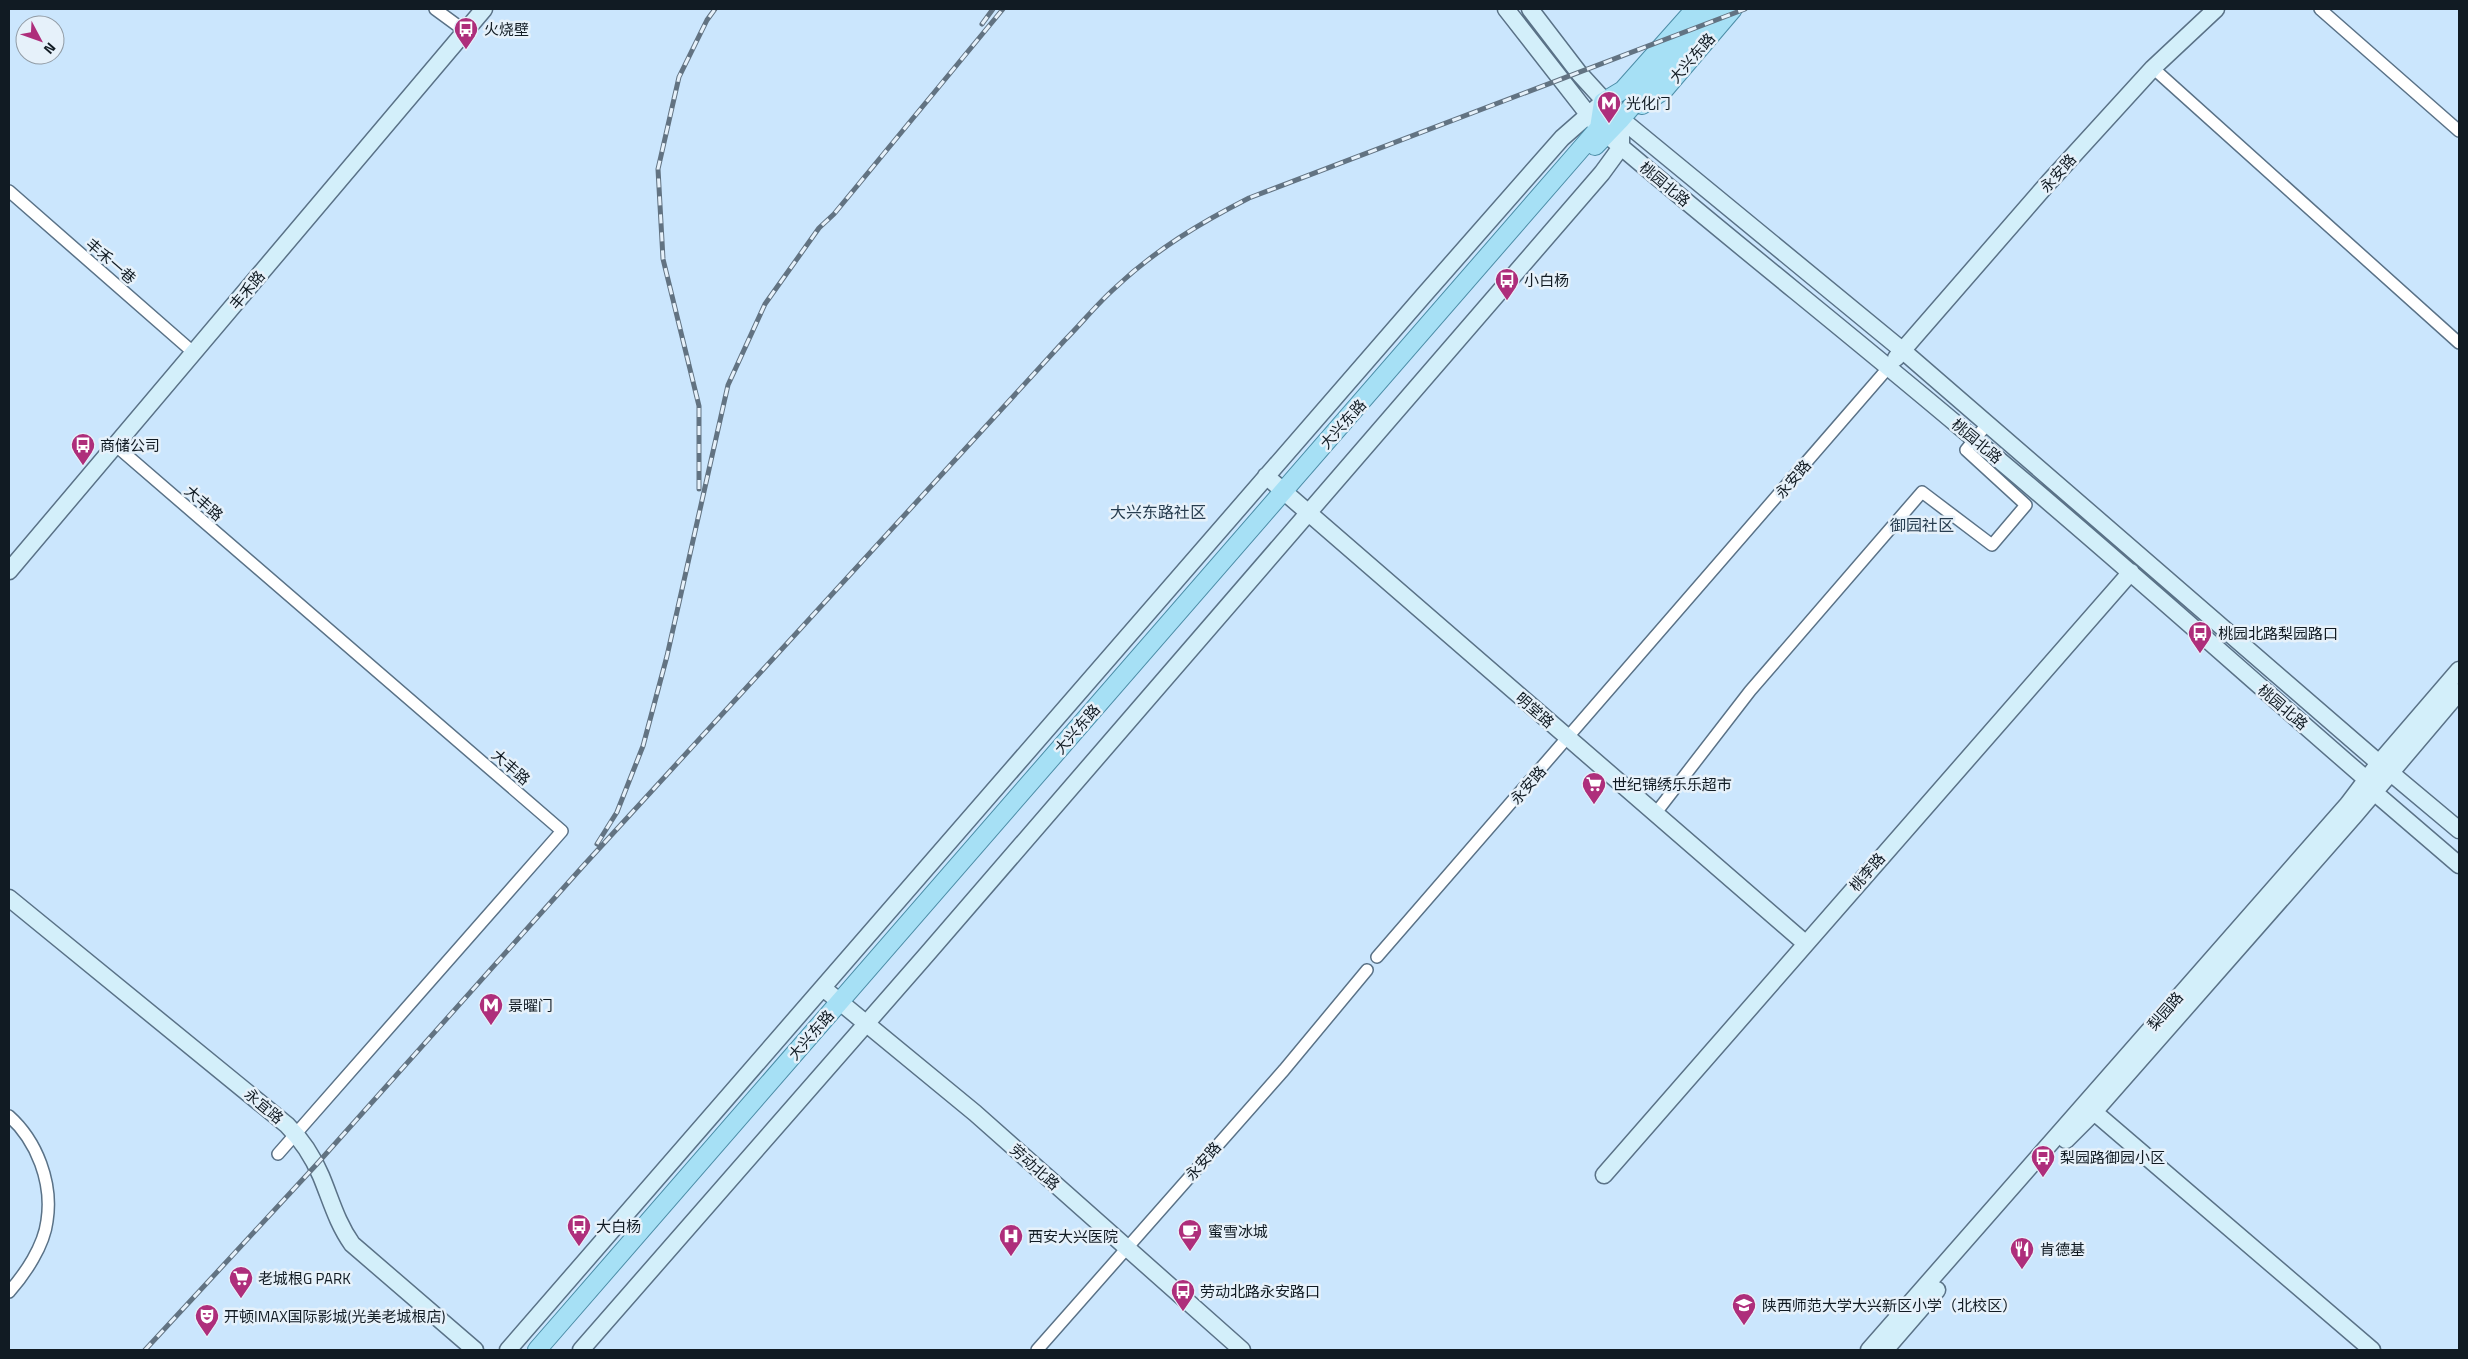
<svg xmlns="http://www.w3.org/2000/svg" width="2468" height="1359" font-family="'Titillium Web','Noto Sans SC',sans-serif">
<rect width="100%" height="100%" fill="#cbe6fd"/>
<g fill="none" stroke-linecap="round" stroke-linejoin="round">
<g stroke="#5a7287" stroke-width="14">
<path id="street" d="M435 9 465 31
M2320 9 2459 131
M2153 68 2459 343
M9 191 194 353
M115 445 562 831 278 1154
M1655 814 1750 691 1922 492 1992 545 2026 505 1966 450 1988 423
M1377 957 1888 368
M9 1116C37 1141 53 1183 47 1221 44 1246 25 1274 9 1292
M1037 1350 1284 1070 1367 970"/>
</g>
<g stroke="#5a7287" stroke-width="19">
<path id="secondary" d="M1506 9 1595 123
M1530 9 1579 73 1621 119 1902 350 2379 763 2459 830
M1613 140C1734 243 1859 341 1980 444 2111 553 2237 667 2366 779L2374 792 2459 865
M1896 358 2049 182 2153 68 2216 9
M1266 476 1805 943
M9 571 484 9
M9 898 287 1125C301 1139 313 1157 321 1176 331 1200 337 1223 352 1244L475 1350
M823 988 975 1113 1242 1350
M2086 1105 2372 1350
M2066 1140 2094 1112 2355 815 2459 692
M1604 1175 2131 572
M508 1350 1424 295 1562 138 1603 102
M581 1350 928 953 1602 173 1621 147V119
M1869 1350 2348 804 2379 763 2459 670
M1885 1350 1937 1290"/>
</g>
<g stroke="#4c8da7" stroke-width="20">
<path id="primary" d="M1642 105 1664 90 1733 9
M1595 146 1621 119 1715 9
M537 1350 1599 128 1603 102 1623 90 1695 9"/>
</g>
<use href="#street" stroke="#fff" stroke-width="11"/>
<use href="#secondary" stroke="#d3effa" stroke-width="16"/>
<use href="#primary" stroke="#a6e0f5" stroke-width="18"/>
<g stroke="#627382" stroke-width="5">
<path id="rail" d="M982 24 993 9
M699 489V406L663 259 658 169 679 77 707 20 715 9
M597 844 617 812 643 746 667 656 728 385 765 304 819 228 834 214 1003 9
M145 1350 316 1165 584 865 1064 341C1081 324 1097 304 1115 288 1155 250 1200 223 1249 198L1745 9"/>
</g>
<use href="#rail" stroke="#e6f1fa" stroke-width="3" stroke-dasharray="9" stroke-linecap="butt"/>
</g>
<defs>
<g id="bus-pin" transform="scale(1.25)"><path d="M0 17L-7.5 6A9.5 9.5 0 1 1 7.5 6Z" fill="#ae2e7b" stroke="#e6f1fa"/><path d="M-5-6H5V4H4V6H2V4H-2V6H-4V4H-5ZM-3.5-4V0h7V-4ZM-3.5 1.2v1.5H-2V1.2ZM2 1.2v1.5H3.5V1.2Z" fill="#fff"/></g>
<g id="metro-pin" transform="scale(1.25)"><path d="M0 17L-7.5 6A9.5 9.5 0 1 1 7.5 6Z" fill="#ae2e7b" stroke="#e6f1fa"/><path d="M-5.5 5V-5H-3L0 0L3-5H5.5V5H3V-.5L0 4L-3-.5V5Z" fill="#fff"/></g>
<g id="supermarket-pin" transform="scale(1.25)"><path d="M0 17L-7.5 6A9.5 9.5 0 1 1 7.5 6Z" fill="#ae2e7b" stroke="#e6f1fa"/><path d="M-6-5.5h2.5l.6 2H6L4.5 2H-2.5L-4.4-4H-6ZM-1.5 3.2a1.3 1.3 0 1 0 .1 0ZM3 3.2a1.3 1.3 0 1 0 .1 0Z" fill="#fff"/></g>
<g id="cafe-pin" transform="scale(1.25)"><path d="M0 17L-7.5 6A9.5 9.5 0 1 1 7.5 6Z" fill="#ae2e7b" stroke="#e6f1fa"/><path d="M-5.5-4.5H6V0H3Q3 3.5 0 3.5H-2.5Q-5.5 3.5-5.5 0ZM3-3.2v2h1.7v-2ZM-6 4.5H4V6H-6Z" fill="#fff"/></g>
<g id="hospital-pin" transform="scale(1.25)"><path d="M0 17L-7.5 6A9.5 9.5 0 1 1 7.5 6Z" fill="#ae2e7b" stroke="#e6f1fa"/><path d="M-5-5h3v3.5h4V-5h3V5h-3V1.5h-4V5h-3Z" fill="#fff"/></g>
<g id="restaurant-pin" transform="scale(1.25)"><path d="M0 17L-7.5 6A9.5 9.5 0 1 1 7.5 6Z" fill="#ae2e7b" stroke="#e6f1fa"/><path d="M-5-6h1v4h1v-4h1v4h1v-4h1v5L-1.5 .5V6h-2V.5L-5-1ZM5-6V6H3V1.5H1.5Q1.5-4 5-6Z" fill="#fff"/></g>
<g id="school-pin" transform="scale(1.25)"><path d="M0 17L-7.5 6A9.5 9.5 0 1 1 7.5 6Z" fill="#ae2e7b" stroke="#e6f1fa"/><path d="M0-5L7-2L0 1L-7-2ZM-4 1L0 2.5L4 1V4Q0 6-4 4Z" fill="#fff"/></g>
<g id="theatre-pin" transform="scale(1.25)"><path d="M0 17L-7.5 6A9.5 9.5 0 1 1 7.5 6Z" fill="#ae2e7b" stroke="#e6f1fa"/><path d="M-5-5.5Q0-4 5-5.5V0Q5 5 0 6Q-5 5-5 0ZM-3.3-2.5H-1v1.5H-3.3ZM1-2.5H3.3v1.5H1ZM-2.8 1Q0 5.5 2.8 1Z" fill="#fff"/></g>
</defs>
<g fill-rule="evenodd">
<use href="#bus-pin" x="466" y="29"/>
<use href="#metro-pin" x="1609" y="103"/>
<use href="#bus-pin" x="1507" y="280"/>
<use href="#bus-pin" x="83" y="445"/>
<use href="#bus-pin" x="2200" y="633"/>
<use href="#supermarket-pin" x="1594" y="784"/>
<use href="#metro-pin" x="491" y="1005"/>
<use href="#bus-pin" x="2043" y="1157"/>
<use href="#bus-pin" x="579" y="1226"/>
<use href="#cafe-pin" x="1190" y="1231"/>
<use href="#hospital-pin" x="1011" y="1236"/>
<use href="#restaurant-pin" x="2022" y="1249"/>
<use href="#supermarket-pin" x="241" y="1278"/>
<use href="#bus-pin" x="1183" y="1291"/>
<use href="#school-pin" x="1744" y="1305"/>
<use href="#theatre-pin" x="207" y="1316"/>
</g>
<g text-anchor="middle" dominant-baseline="central" stroke-width="5" stroke-linejoin="round" paint-order="stroke">
<g font-size="15" fill="#111b23" stroke="#e6f1fa" text-anchor="start">
<text x="484" y="29">火烧壁</text>
<text x="1626" y="103">光化门</text>
<text x="1524" y="280">小白杨</text>
<text x="100" y="445">商储公司</text>
<text x="2218" y="633">桃园北路梨园路口</text>
<text x="1612" y="784">世纪锦绣乐乐超市</text>
<text x="508" y="1005">景曜门</text>
<text x="2060" y="1157">梨园路御园小区</text>
<text x="596" y="1226">大白杨</text>
<text x="1208" y="1231">蜜雪冰城</text>
<text x="1028" y="1236">西安大兴医院</text>
<text x="2040" y="1249">肯德基</text>
<text x="258" y="1278">老城根G PARK</text>
<text x="1200" y="1291">劳动北路永安路口</text>
<text x="1762" y="1305">陕西师范大学大兴新区小学（北校区）</text>
<text x="224" y="1316">开顿IMAX国际影城(光美老城根店)</text>
</g>
<g font-size="15" fill="#111b23" stroke="#e6f1fa">
<text transform="translate(1692 58) rotate(-49)">大兴东路</text>
<text transform="translate(2058 173) rotate(-48)">永安路</text>
<text transform="translate(1665 184) rotate(40)">桃园北路</text>
<text transform="translate(111 261) rotate(41)">丰禾一巷</text>
<text transform="translate(247 290) rotate(-50)">丰禾路</text>
<text transform="translate(1343 424) rotate(-48)">大兴东路</text>
<text transform="translate(1977 441) rotate(40)">桃园北路</text>
<text transform="translate(1793 479) rotate(-49)">永安路</text>
<text transform="translate(204 503) rotate(41)">大丰路</text>
<text transform="translate(2283 707) rotate(41)">桃园北路</text>
<text transform="translate(1535 710) rotate(41)">明堂路</text>
<text transform="translate(1077 729) rotate(-49)">大兴东路</text>
<text transform="translate(511 767) rotate(41)">大丰路</text>
<text transform="translate(1528 785) rotate(-49)">永安路</text>
<text transform="translate(1867 872) rotate(-49)">桃李路</text>
<text transform="translate(2165 1011) rotate(-49)">梨园路</text>
<text transform="translate(811 1035) rotate(-49)">大兴东路</text>
<text transform="translate(264 1106) rotate(40)">永宜路</text>
<text transform="translate(1203 1161) rotate(-49)">永安路</text>
<text transform="translate(1035 1167) rotate(42)">劳动北路</text>
</g>
<g font-size="16" fill="#273d4f" stroke="#e6f1fa">
<text x="1158" y="512">大兴东路社区</text>
<text x="1922" y="525">御园社区</text>
</g>
</g>
<rect width="2468" height="1359" fill="none" stroke="#111b23" stroke-width="20"/>
<g transform="translate(40 40) rotate(131)"><circle r="24" fill="#e6f1fa" stroke="#919ba4"/>
<path d="M0-4L9 19L0 12L-9 19Z" fill="#ae2e7b"/>
<text y="-8" font-size="14" font-weight="bold" text-anchor="middle" fill="#111b23">N</text>
</g>
</svg>
